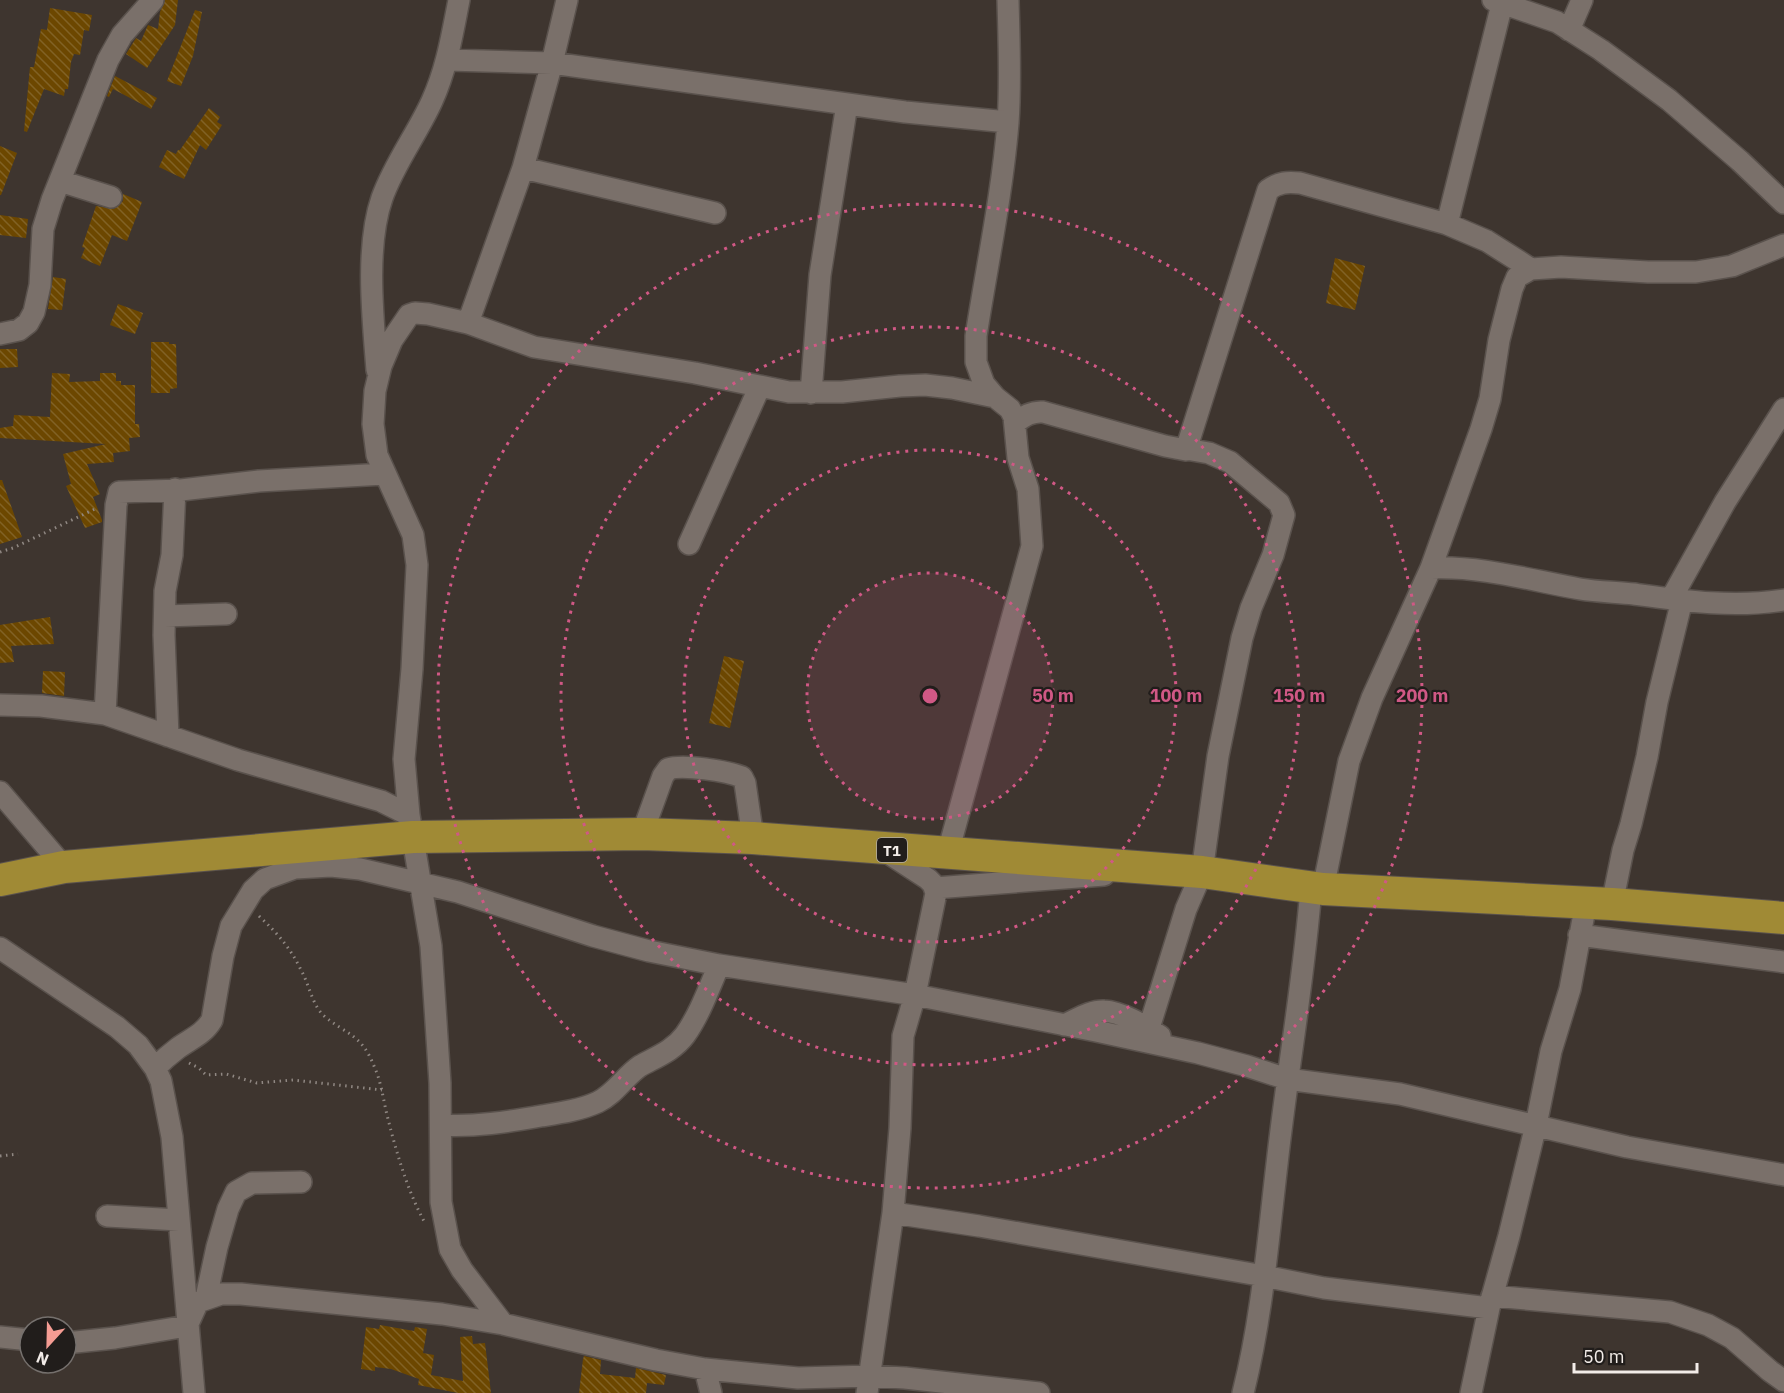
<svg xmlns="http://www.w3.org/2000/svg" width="1784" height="1393" font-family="'IBM Plex Sans',sans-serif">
<defs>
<pattern id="building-back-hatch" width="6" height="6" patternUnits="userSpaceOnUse" patternTransform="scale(1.5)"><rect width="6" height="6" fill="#6c4700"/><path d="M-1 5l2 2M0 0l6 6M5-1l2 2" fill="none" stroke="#816225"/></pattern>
</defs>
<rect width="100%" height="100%" fill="#3e352f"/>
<path fill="url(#building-back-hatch)" d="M165 0H178L175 25 147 68 126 54 136 38 141 41 148 25 158 29 160 12Z
M50 8 92 15 89 31 84 30 80 55 74 54 71 62 68 89H65L64 96 44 89 27 132 24 131 30 67H34L41 29 47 30Z
M195 10 202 12 193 56 181 86 167 81Z
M115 76 157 98 151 109 113 89 109 97 107 96Z
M209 108 220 117 217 122 222 125 206 150 200 145 184 179 159 167 167 150 176 154 178 150H180Z
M0 146 17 153 1 195H0Z
M123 194 142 202 127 241 112 235 100 266 81 258 85 248 82 247 96 206 114 209 123 201Z
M0 215 28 219 26 238 0 235Z
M1335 258 1365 266 1355 310 1326 303Z
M53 277 66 279 62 310 48 309Z
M118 304 143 313 135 334 110 325Z
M151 342H169V344H176L177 388 170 389V393H151Z
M0 349H17L18 367 0 368Z
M52 373 70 374 69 382 100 381V373H116V381H121V385H135V424H139L140 437 129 438 130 451 113 453 114 462 87 464 100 494 93 497 102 520V522L85 528 66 486 71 484 63 454 106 444 0 438V428L13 426 14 415 50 417Z
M0 480H2L22 537 0 544Z
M50 617 54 644 11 646 14 662 0 663V625Z
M724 656 744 661 730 728 709 723Z
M43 671 65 672 64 696 42 693Z
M380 1325 414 1331 415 1327 427 1329 423 1353 434 1355 431 1375 463 1381 460 1337 472 1336 473 1344 485 1343 491 1393H458L418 1385 419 1379 391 1369 375 1367V1371L361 1369 366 1327 379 1329Z
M584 1356 601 1360 600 1374 635 1378 636 1368 666 1375 664 1385 647 1383 646 1393H579L583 1359Z"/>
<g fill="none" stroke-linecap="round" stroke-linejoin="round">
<g stroke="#5a524d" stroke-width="24">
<path id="minor" d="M1493 0 1557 22 1601 50 1669 100 1740 161 1784 203
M1569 30 1582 0
M448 60 552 63 905 112 1008 122
M523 168 715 213
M60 181 111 197
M1447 224 1502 4
M468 323 523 168 552 63 567 0
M0 334 19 330 28 323 34 312 40 285 43 229 52 200 108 60 122 35 153 0
M377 370C373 319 365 247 382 198 394 164 417 134 432 101 447 68 452 35 459 0
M811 393 820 275 847 104
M1015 423C1024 416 1032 411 1043 412L1165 446 1186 450 1268 190C1279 182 1287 182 1300 183L1447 224 1487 241 1531 269
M689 544 760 386
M1431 568C1483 566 1529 580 1580 589 1598 592 1616 592 1634 594 1685 601 1733 608 1784 600
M1671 599 1725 502 1784 409
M165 616 226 614
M0 705 41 706 105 714 238 760 381 801 409 815
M105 714 116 505 119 492 181 490 259 481 384 474
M168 736 164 635 165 591 172 555 175 489
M0 792 64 867
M642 834 663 776 668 769C683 764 727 771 742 777L745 783 753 838
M948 852 1032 546 1028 489 1018 458 1014 417 1010 409 995 397 984 384 976 362V336C987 265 1002 195 1008 123 1011 82 1009 41 1008 0
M935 888 1104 875
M1323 889 1349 761 1372 698 1431 568 1481 429 1490 399 1499 340 1512 289 1517 277 1531 269 1561 267 1648 272H1696L1732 266 1784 245
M1612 904 1623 850 1631 824 1647 757 1657 702 1682 600
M1579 935 1784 962
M0 948 117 1027 138 1045 155 1068 161 1081 172 1137 194 1393
M1064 1025C1076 1020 1091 1010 1104 1011 1123 1012 1144 1026 1160 1036
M1149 1028 1186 909 1202 872 1218 756 1242 638 1251 608 1273 555 1284 515 1279 503 1230 462 1209 453 1186 449
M155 1068C162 1061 170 1054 178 1048 190 1039 203 1035 212 1020L223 956 231 926 253 890 265 879 295 868 331 866 360 869 458 892 593 936 649 951 719 965 915 995 1096 1031 1198 1053 1247 1066 1287 1079 1400 1094 1627 1147 1784 1175
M441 1125C475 1127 507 1122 541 1116 560 1113 581 1110 598 1102 615 1094 625 1076 640 1066 656 1057 673 1051 685 1035 700 1014 709 988 719 965
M893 1213 979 1226 1264 1276 1324 1288 1489 1308
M107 1216 179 1220
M1492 1296 1670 1312 1708 1325 1732 1338 1770 1371 1784 1381
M206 1298 217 1247 228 1209 236 1192 252 1183 301 1182
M503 1324 462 1270 450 1249 441 1202 440 1083 431 946 409 815 404 759 412 669 417 565 413 535 377 455 373 424 375 391 381 366 392 340 409 315 415 313 428 314 468 323 534 347 695 373 789 392H842L900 386 925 385 952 388 995 397
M0 1337 30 1340
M66 1343 115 1338 187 1326 198 1302 221 1294H241L442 1314 503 1324 656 1360 705 1369 798 1378 870 1376 905 1378 1039 1393
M705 1369 711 1393
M867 1393 893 1213 900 1128 903 1036 915 995 936 893 933 884 928 879 885 851
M1243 1393C1262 1318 1268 1240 1277 1164 1287 1072 1304 981 1311 888
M1471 1393 1489 1308 1509 1236 1536 1125 1551 1051 1570 989 1586 903"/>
</g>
<g stroke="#5a524d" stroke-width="34">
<path id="highway" d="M0 880 64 867 413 837 642 834 753 838 1202 872 1323 889 1612 904 1784 918"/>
</g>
<path stroke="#908883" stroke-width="3" stroke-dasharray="1.5 4.5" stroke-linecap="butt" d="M0 552 13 548 97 508
M259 916C277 933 290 947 301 970 309 984 312 1004 323 1015 346 1035 361 1033 374 1066 381 1081 383 1098 387 1115 396 1151 407 1190 425 1223
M189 1063 199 1068 206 1075 226 1074 257 1083 293 1080 382 1090
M0 1156 18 1154"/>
<use href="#minor" stroke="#7a706a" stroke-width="21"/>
<use href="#highway" stroke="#a08a35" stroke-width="32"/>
</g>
<circle cx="930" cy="696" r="123" fill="#d05885" fill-opacity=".12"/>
<g fill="none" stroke="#d05885" stroke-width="3" stroke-dasharray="3 6">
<circle cx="930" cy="696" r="123"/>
<circle cx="930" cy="696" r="246"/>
<circle cx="930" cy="696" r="369"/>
<circle cx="930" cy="696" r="492"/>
</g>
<g text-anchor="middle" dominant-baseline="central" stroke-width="4.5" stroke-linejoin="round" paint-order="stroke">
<rect fill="#211d1b" stroke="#b3aeaa" stroke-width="1.5" x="877" y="838" width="30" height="24" rx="4.5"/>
<g font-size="15" font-weight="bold" fill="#f2ece8">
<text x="892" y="850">T1</text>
</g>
</g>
<circle cx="930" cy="696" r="9" fill="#d05885" stroke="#211d1b" stroke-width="3"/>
<g font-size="18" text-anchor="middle" font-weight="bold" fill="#d05885" stroke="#211d1b" stroke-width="4.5" stroke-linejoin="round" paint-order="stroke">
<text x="1053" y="702">50 m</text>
<text x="1176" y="702">100 m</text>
<text x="1299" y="702">150 m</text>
<text x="1422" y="702">200 m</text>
</g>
<g transform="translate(48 1345) rotate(202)"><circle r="28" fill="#211d1b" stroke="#75706d" stroke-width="1.5"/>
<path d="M0-4.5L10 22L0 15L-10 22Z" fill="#f59c93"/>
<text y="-9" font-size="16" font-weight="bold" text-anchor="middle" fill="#f2ece8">N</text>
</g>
<path d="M1574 1363v9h123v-9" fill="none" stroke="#f2ece8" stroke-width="3"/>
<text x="1583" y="1363" font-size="18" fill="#f2ece8" stroke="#211d1b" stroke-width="4.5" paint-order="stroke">50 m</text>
</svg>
